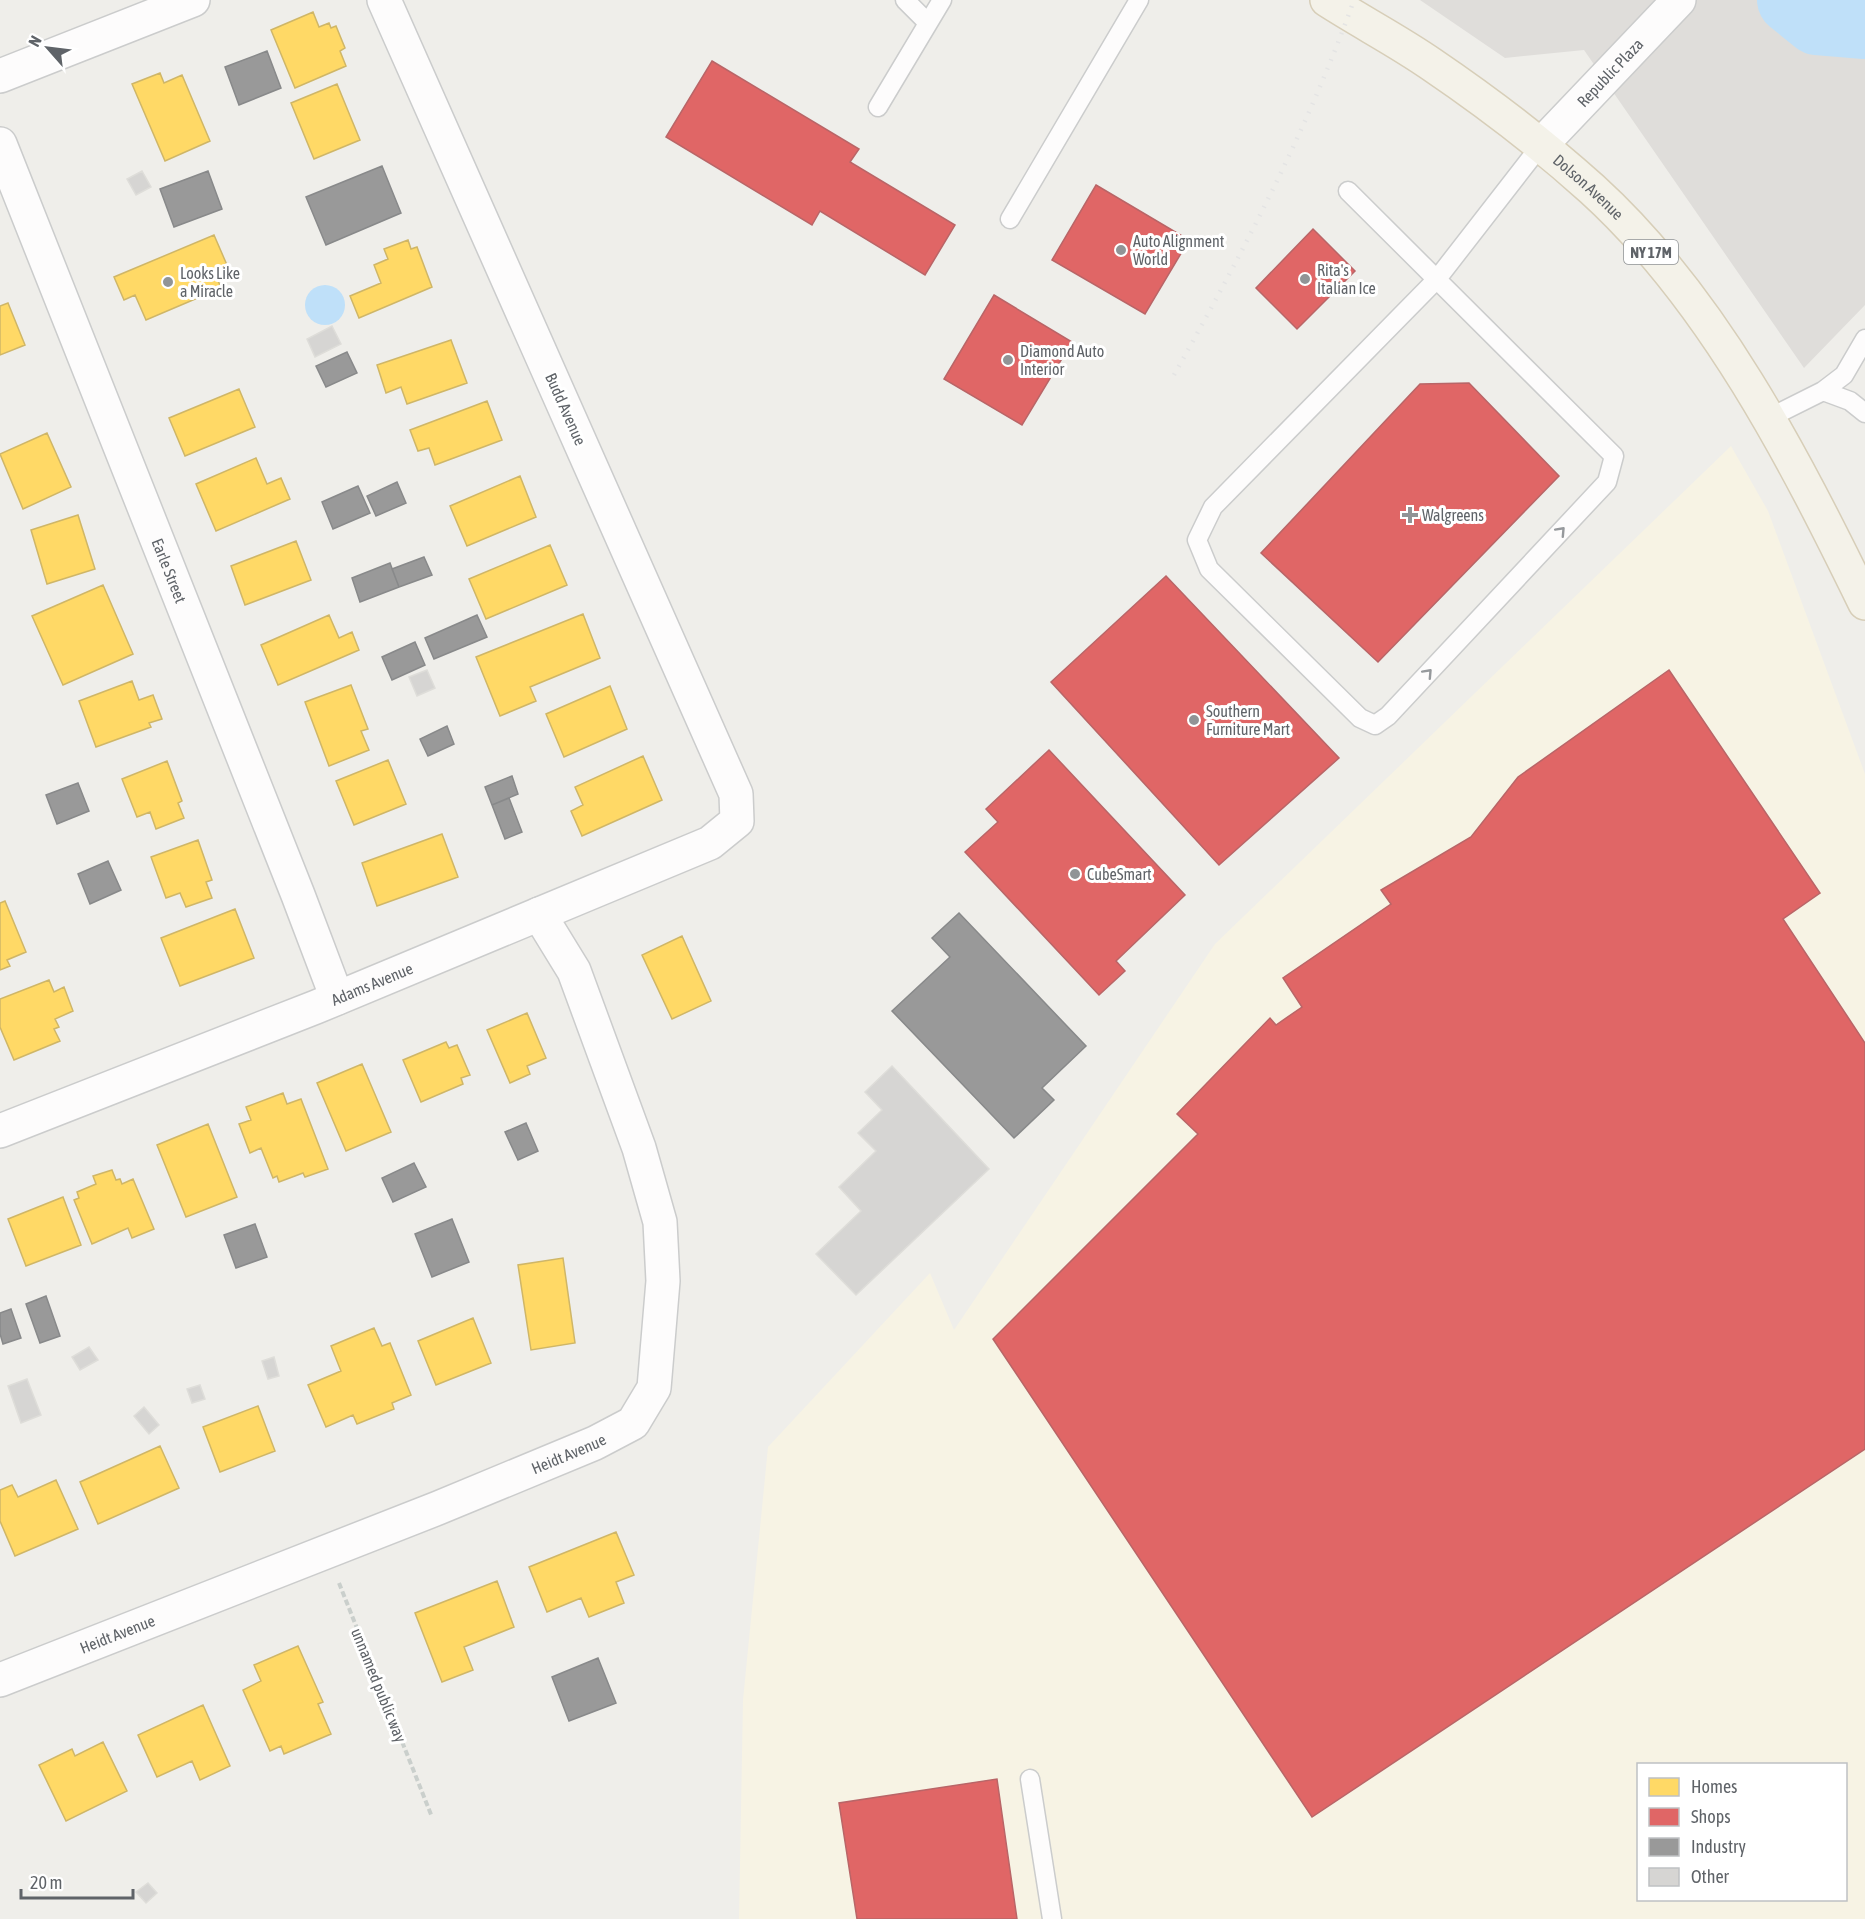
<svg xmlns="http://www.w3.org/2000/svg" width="1865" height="1919" font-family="'Asap Condensed',sans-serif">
<rect width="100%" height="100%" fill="#efeeea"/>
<path fill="#f7f3e4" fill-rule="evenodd" d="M1731 446 1768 511 1865 774V1919H739L743 1700 768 1447 930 1273 954 1330 1215 944ZM1638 1764H1846V1900H1638Z"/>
<path fill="#dfddda" d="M1420 0H1865V305L1804 368 1584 50 1505 58Z"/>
<path fill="#bfe0f9" d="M305 305a20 20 0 1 1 40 0a20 20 0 1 1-40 0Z"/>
<path fill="#ffd966" stroke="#cfb667" stroke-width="1.5" d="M313 12 319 27 329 23 331 28 336 26 345 48 340 51 346 66 295 88 271 30Z
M160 73 164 83 182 75 210 141 165 161 132 84Z
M337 84 360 140 314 159 291 103Z
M214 235 227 265 214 270 221 288 146 320 135 295 124 300 114 277Z
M408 240 411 249 417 247 432 287 359 318 350 296 381 283 374 265 388 259 384 249Z
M8 303 25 345 0 355V306Z
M451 340 467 383 407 404 401 387 386 393 377 365Z
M239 389 255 427 185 456 169 418Z
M487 401 502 440 435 465 429 448 418 451 410 430Z
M47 433 71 487 23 509 0 454Z
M256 458 267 484 281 478 290 499 216 531 196 484Z
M520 476 536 517 467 546 450 506Z
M78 515 95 569 47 584 31 530Z
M296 541 311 580 245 605 231 566Z
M550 545 567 585 486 619 469 579Z
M103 585 133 654 63 685 32 616Z
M583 614 600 658 530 687 536 701 500 716 476 657Z
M329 615 339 638 352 632 359 650 278 685 261 645Z
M132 681 139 700 153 695 162 719 149 723 151 727 96 747 79 701Z
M351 685 368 729 361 731 369 750 329 766 305 702Z
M610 686 627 729 564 757 546 714Z
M643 756 662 800 582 836 571 811 583 805 575 787Z
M388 760 406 804 354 825 336 781Z
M167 761 182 801 178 803 184 818 156 829 150 812 137 817 122 779Z
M442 834 458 877 377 906 362 863Z
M198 840 212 880 206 882 212 898 186 907 180 893 166 898 151 857Z
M5 901 26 952 7 960 10 966 0 970V903Z
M235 909 254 958 180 986 161 938Z
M682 936 711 1001 672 1019 642 955Z
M49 980 54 992 64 987 73 1011 55 1019 59 1027 54 1029 60 1041 14 1060 0 1027V999Z
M527 1013 546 1058 527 1066 530 1074 510 1083 487 1030Z
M446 1042 449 1048 457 1045 470 1075 461 1078 463 1084 421 1102 403 1060Z
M362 1064 391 1132 346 1151 317 1083Z
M283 1093 287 1104 301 1099 328 1169 305 1177 303 1173 279 1182 277 1176 273 1178 261 1148 250 1153 239 1124 251 1120 246 1107Z
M208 1124 237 1197 186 1217 157 1145Z
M112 1170 116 1180 120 1179 122 1184 133 1179 154 1229 132 1238 128 1228 92 1244 74 1200 79 1198 77 1192 96 1184 93 1176Z
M63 1197 81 1245 26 1266 8 1219Z
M563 1258 575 1343 531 1350 518 1265Z
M473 1318 491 1363 436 1385 418 1341Z
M374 1328 382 1346 390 1343 411 1395 392 1403 394 1409 357 1424 353 1415 326 1427 308 1385 341 1371 331 1346Z
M258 1406 275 1451 220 1472 203 1427Z
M160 1446 179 1488 98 1524 80 1482Z
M56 1480 78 1529 15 1556 0 1521V1490L12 1485 18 1497Z
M616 1532 634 1575 616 1582 624 1603 589 1617 581 1598 547 1612 529 1567Z
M497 1581 514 1627 464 1647 473 1670 442 1682 415 1613Z
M298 1646 323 1702 318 1704 331 1734 284 1754 281 1746 270 1751 243 1690 261 1681 254 1665Z
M203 1705 230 1766 200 1780 192 1761 157 1777 138 1735Z
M103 1742 127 1791 66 1821 39 1765 72 1749 75 1756Z"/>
<path fill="#e06666" stroke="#b96567" stroke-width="1.5" d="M712 61 859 149 850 162 955 225 925 275 820 211 812 225 666 137Z
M1096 185 1189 240 1145 314 1052 260Z
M1313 229 1355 271 1297 329 1256 288Z
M994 295 1072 342 1022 425 944 379Z
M1469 383 1559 476 1378 662 1261 553 1420 384Z
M1166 576 1339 758 1219 865 1051 682Z
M1669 670 1820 893 1783 919 1865 1043V1449L1312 1817 993 1339 1198 1134 1177 1114 1270 1018 1276 1025 1302 1007 1283 978 1391 904 1381 890 1471 837 1518 777Z
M1049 750 1185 895 1116 961 1125 971 1099 995 965 852 998 822 986 809Z
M997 1779 1017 1919H857L839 1803Z"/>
<path fill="#999" stroke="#88898a" stroke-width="1.5" d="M267 51 281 88 239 105 225 67Z
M382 166 401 213 326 245 306 197Z
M208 171 222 209 174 227 160 189Z
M347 352 357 373 326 387 316 366Z
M397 482 406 503 376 516 367 496Z
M358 486 370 513 333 529 322 502Z
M424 557 432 575 399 587 392 569Z
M390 563 399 587 360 602 352 578Z
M477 615 487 637 434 659 425 638Z
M415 642 425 665 392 680 382 657Z
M447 726 454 744 428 756 420 739Z
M512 776 518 794 492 805 485 787Z
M78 783 89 811 57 824 46 795Z
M509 798 522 832 505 839 492 805Z
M108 861 121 890 90 904 78 874Z
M959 913 1086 1046 1042 1088 1054 1100 1014 1138 892 1011 950 957 932 938Z
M526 1123 538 1151 518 1160 505 1132Z
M414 1163 426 1187 393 1202 382 1178Z
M452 1219 469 1262 432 1277 415 1234Z
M255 1224 267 1257 236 1268 224 1235Z
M46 1296 60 1336 40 1343 26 1304Z
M11 1309 21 1338 3 1344 0 1334V1313Z
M598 1658 616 1703 569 1721 552 1677Z"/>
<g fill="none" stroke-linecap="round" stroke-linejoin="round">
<path stroke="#bfe0f9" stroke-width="68" d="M1791 0 1817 21 1865 25"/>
</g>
<path fill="#d6d5d3" stroke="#deddd9" stroke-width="1.5" d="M142 171 151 187 136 195 127 179Z
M332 326 341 344 315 357 307 339Z
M427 670 435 688 417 696 409 677Z
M892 1066 989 1169 856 1295 816 1254 861 1211 839 1187 876 1151 858 1133 882 1110 865 1092Z
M89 1347 98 1360 80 1370 72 1357Z
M274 1357 279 1376 268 1379 262 1361Z
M27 1379 41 1415 21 1423 8 1386Z
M200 1385 205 1399 192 1403 187 1389Z
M144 1407 159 1425 149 1434 134 1416Z
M148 1883 157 1893 146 1903 136 1892Z"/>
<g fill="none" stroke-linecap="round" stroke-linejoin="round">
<g stroke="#cbcccc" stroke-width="21">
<path id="lane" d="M905 0 928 23
M878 107 942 0
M1348 191 1614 456 1607 482 1388 716 1375 725 1360 718 1209 569 1197 540 1213 507 1437 279 1541 145
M1010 219 1139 0
M1823 391 1850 401 1865 413
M1767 419 1823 391 1844 375 1865 339
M1030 1779 1052 1919"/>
</g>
<g stroke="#cbcccc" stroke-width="36">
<g id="street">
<path d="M0 76 193 0"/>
<path id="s1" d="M0 144 298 895 337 998"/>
<path id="s2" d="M1541 145 1679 0"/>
<path id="s3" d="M0 1131 316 1007 710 843 737 821 736 794 384 0"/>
<path id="s4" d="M0 1680 438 1508 595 1443 633 1423 654 1388 663 1281 660 1222 639 1148 574 971 539 914"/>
</g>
</g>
<g stroke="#d7ceb8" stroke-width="36">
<g id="primary">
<path id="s5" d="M1327 0C1361 22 1398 41 1431 64 1487 102 1542 144 1592 189 1713 299 1794 458 1865 603"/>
</g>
</g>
<path stroke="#cacfcc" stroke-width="4" stroke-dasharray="6 3" stroke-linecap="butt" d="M339 1583 432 1817"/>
<use href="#lane" stroke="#fdfcfc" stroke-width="18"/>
<use href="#street" stroke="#fdfcfc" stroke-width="33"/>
<use href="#primary" stroke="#f4f2e9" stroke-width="33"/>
<path stroke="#e4e4e4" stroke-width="4.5" stroke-dasharray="1.5 8" stroke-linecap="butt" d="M1174 375C1242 254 1307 131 1354 0"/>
</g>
<defs><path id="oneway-chevron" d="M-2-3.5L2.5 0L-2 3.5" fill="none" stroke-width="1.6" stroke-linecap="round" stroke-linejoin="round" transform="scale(1.5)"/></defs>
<g stroke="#96999c">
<use href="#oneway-chevron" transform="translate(1561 531) rotate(-47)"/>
<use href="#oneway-chevron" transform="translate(1428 673) rotate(-47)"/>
</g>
<g fill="#919496" stroke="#fff" stroke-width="2">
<circle cx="1121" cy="250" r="6"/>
<circle cx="1305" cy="279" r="6"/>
<circle cx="168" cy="282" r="6"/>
<circle cx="1008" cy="360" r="6"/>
<path d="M1407 506h6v6h6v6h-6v6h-6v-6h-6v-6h6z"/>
<circle cx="1194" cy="720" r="6"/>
<circle cx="1075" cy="874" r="6"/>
</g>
<g text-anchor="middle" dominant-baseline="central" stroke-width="6" stroke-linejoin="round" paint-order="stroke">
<rect fill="#fff" stroke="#8f9295" stroke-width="1.5" x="1624" y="240" width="54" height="24" rx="4.5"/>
<g font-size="15" font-weight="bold" fill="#5f6368">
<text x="1651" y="252">NY 17M</text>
</g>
<g font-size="16" fill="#5f6368" stroke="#fff">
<text stroke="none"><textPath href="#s2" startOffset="100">Republic Plaza</textPath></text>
<text stroke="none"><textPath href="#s5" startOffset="322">Dolson Avenue</textPath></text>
<text transform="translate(566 409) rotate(66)">Budd Avenue</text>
<text stroke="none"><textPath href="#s1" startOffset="459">Earle Street</textPath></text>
<text stroke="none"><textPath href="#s3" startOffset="400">Adams Avenue</textPath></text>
<text stroke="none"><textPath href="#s4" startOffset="612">Heidt Avenue</textPath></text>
<text stroke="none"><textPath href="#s4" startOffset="126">Heidt Avenue</textPath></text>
<text transform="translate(379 1685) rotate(68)">unnamed public way</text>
</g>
<g font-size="16" fill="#5f6368" stroke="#fff" text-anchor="start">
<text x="1133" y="241">Auto Alignment<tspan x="1133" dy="18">World</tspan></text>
<text x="1317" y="270">Rita's<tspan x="1317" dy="18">Italian Ice</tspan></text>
<text x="180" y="273">Looks Like<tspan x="180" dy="18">a Miracle</tspan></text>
<text x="1020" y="351">Diamond Auto<tspan x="1020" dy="18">Interior</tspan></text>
<text x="1422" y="515">Walgreens</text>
<text x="1206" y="711">Southern<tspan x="1206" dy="18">Furniture Mart</tspan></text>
<text x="1087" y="874">CubeSmart</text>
</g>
</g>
<rect x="1637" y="1763" width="210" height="138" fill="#ffffff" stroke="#bfc1c3" stroke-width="1.5"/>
<rect x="1649" y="1778" width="30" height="18" fill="#ffd966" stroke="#bfc1c3" stroke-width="1.5"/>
<text x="1691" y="1793" font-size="18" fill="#5f6368">Homes</text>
<rect x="1649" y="1808" width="30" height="18" fill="#e06666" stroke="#bfc1c3" stroke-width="1.5"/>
<text x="1691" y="1823" font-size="18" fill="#5f6368">Shops</text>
<rect x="1649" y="1838" width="30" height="18" fill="#999999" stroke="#bfc1c3" stroke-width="1.5"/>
<text x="1691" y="1853" font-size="18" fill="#5f6368">Industry</text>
<rect x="1649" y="1868" width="30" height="18" fill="#d6d5d3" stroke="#bfc1c3" stroke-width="1.5"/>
<text x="1691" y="1883" font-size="18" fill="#5f6368">Other</text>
<g transform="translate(48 48) rotate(298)" stroke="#ffffff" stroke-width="4.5" paint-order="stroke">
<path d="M0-4.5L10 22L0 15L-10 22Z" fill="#5f6368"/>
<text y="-9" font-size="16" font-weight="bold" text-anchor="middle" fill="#5f6368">N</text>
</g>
<path d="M21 1889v9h112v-9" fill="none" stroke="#5f6368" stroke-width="3"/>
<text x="30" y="1889" font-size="18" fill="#5f6368" stroke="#ffffff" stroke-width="4.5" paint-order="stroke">20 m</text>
</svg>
